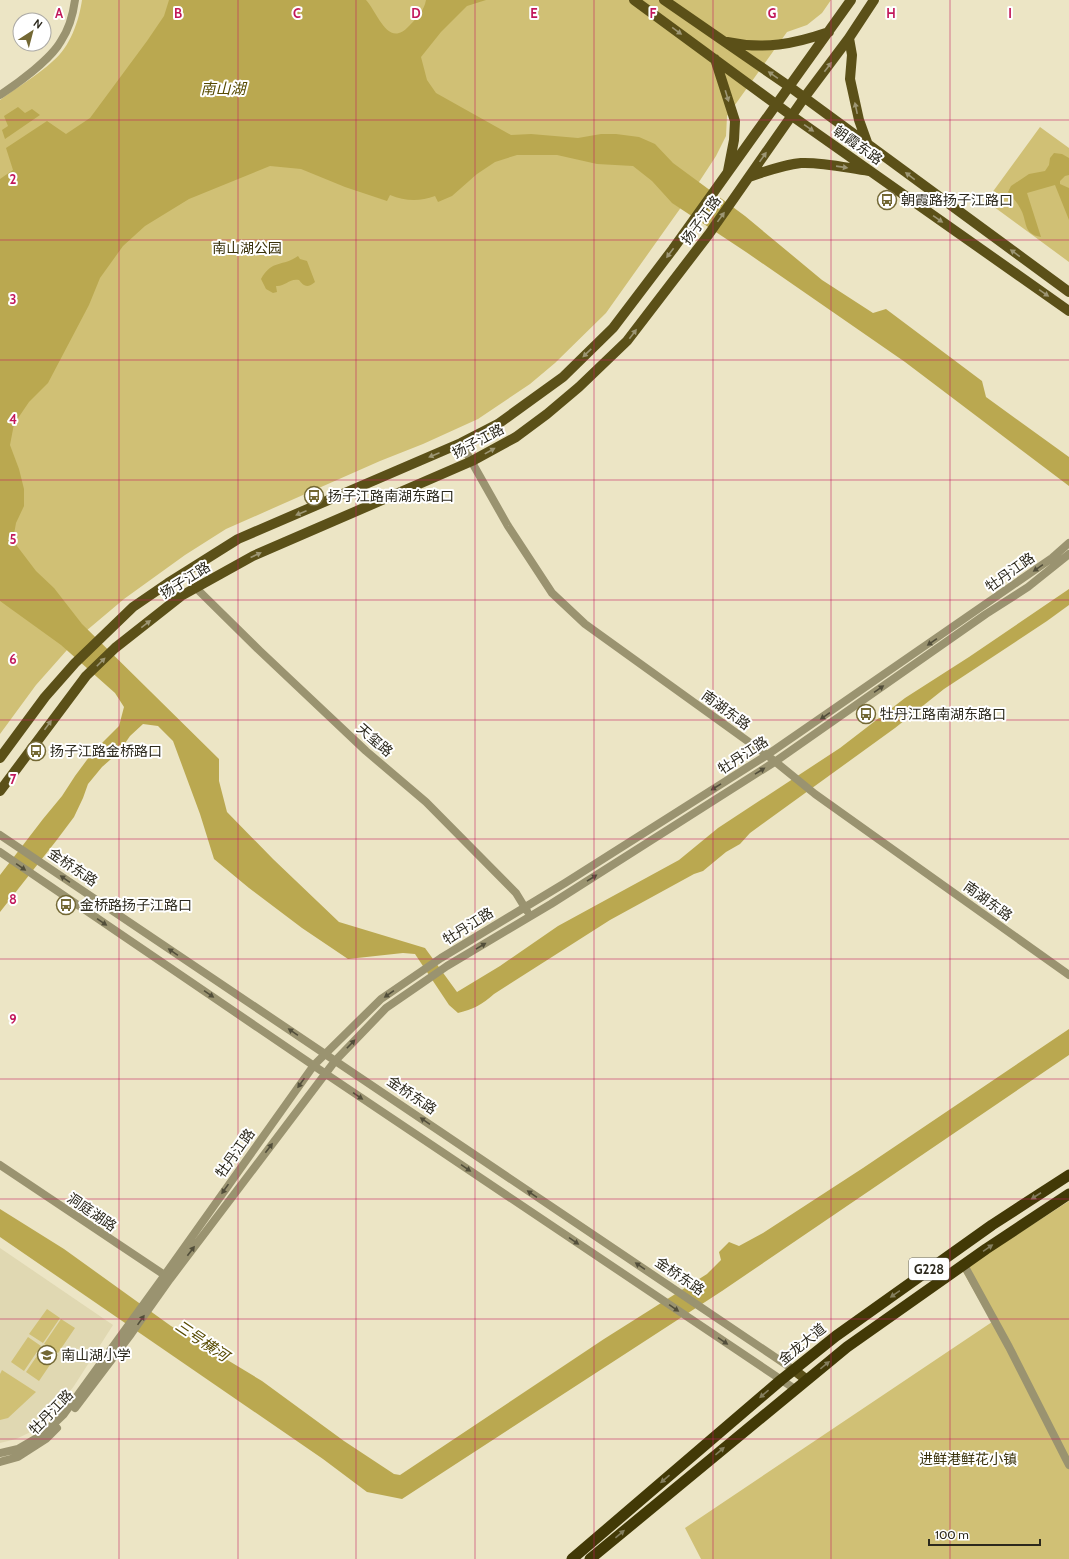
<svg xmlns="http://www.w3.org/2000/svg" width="1069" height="1559" font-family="Cabin,'Noto Sans SC',sans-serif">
<rect width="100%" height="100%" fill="#ece5c5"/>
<path fill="#e0d8b2" d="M0 1248 113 1325 74 1386 52 1414 37 1429 16 1439 0 1443Z"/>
<path fill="#d0c075" d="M82 0H831L822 13 807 25 787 32 727 116 726 136 716 156 699 182 606 313 555 363 530 384 478 419 423 444 380 461 226 529 185 555 124 599 86 631 67 650 36 685 0 734V100C17 87 37 76 53 61 70 47 79 21 82 0Z
M1040 127 1069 148V262L986 201Z
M1069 1201V1559H701L685 1528 992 1322 962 1270Z
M47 1309 60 1318 43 1343 29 1334Z
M61 1319 75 1328 58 1353 44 1344Z
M28 1337 41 1346 24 1371 11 1362Z
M43 1347 56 1356 39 1381 26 1372Z
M2 1370 36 1392 8 1418 0 1420V1374Z"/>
<path fill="#baa850" d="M169 0H366C378 13 388 49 409 26 417 18 424 11 426 0H486L467 6 441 32 421 57 427 80 436 93 511 135 531 134 578 138 601 134H616L639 137 655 144 673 163 745 216 822 280 873 313 886 309 982 381 986 397 1069 457V486L905 362 746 252 672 203 652 181 633 166 597 164 557 155H517L495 162 477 174 452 196 438 202 435 196C419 202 405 201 390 195L387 201 345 187 301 169 270 166 189 199 145 226 123 246 100 278 89 305 48 383 29 402 14 424 10 445 19 469 24 489V506L16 523 14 534 17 546 36 571 54 588 82 624 219 759V781L227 812 273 859 339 922 425 948 457 992 500 966 558 926 679 860 718 828 840 748 905 698 969 657 1069 589V605L1047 621 944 689 895 728 750 833 740 844 726 852 703 871 694 874 610 920 494 994C482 1005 473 1009 458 1013L449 1005 415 954 403 953 348 959 302 928 249 888 214 859 200 814 173 741 158 726 143 724 130 736 119 752 102 767 88 784 83 798 74 817 56 841 0 912V875L43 819 62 796 75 776 92 753 119 726 124 707 115 693 61 645 0 601V179L13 170 6 148 47 121 66 134 90 118 147 41 164 16Z
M18 107 25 113 32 109 40 115 5 139 2 130 8 126 4 116Z
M1054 153 1062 154 1069 158V175L1065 176 1060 181V184L1069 188V220L1055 185 1027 193 1041 237C1022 234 1028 221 1020 208 1017 202 1012 197 1008 192L1011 186 1029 174 1045 171 1049 165 1050 158Z
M298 256 300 259 307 261 315 282C308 288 304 287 299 280 289 278 285 287 276 286L277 292 273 293 266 289 261 279C272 259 283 267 298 256Z
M1069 1029V1055L722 1291 402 1499 367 1492 323 1459 0 1237V1209L64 1249 171 1326 262 1381 344 1441 394 1474 400 1475 604 1339 707 1274 721 1260 719 1252 729 1242 739 1246 763 1233 863 1168Z"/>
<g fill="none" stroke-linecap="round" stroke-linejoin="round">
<path stroke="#9a9370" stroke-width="8" d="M0 95C18 83 51 59 61 41 69 29 73 15 75 0
M461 443 508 526 552 593 585 624 767 755 815 794 1069 975
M196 588 260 651 366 751 426 802 516 893 527 911
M0 835 794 1370
M0 852 326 1074 795 1389
M0 1165 169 1278
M964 1265 1009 1347 1069 1465
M75 1408 131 1334 170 1279 335 1061 386 1008 447 966 551 904 776 761 986 614 1028 587 1069 554
M0 1453 18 1449 42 1435 64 1414 164 1276 314 1065 381 999 441 958 565 883 767 755 1052 558 1069 543
M0 1462 18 1457 46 1439 57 1428"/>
<path stroke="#5b5018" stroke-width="10" d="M634 0 792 116 1069 311
M664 0 790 87 1069 292
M849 38 852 55 850 79 859 120 868 145
M727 42C764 50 794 44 829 32
M715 59 735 121 734 140 728 171
M749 177C766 171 783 165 801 163 823 162 847 168 869 171
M0 758 45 697 75 663 133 607 168 583 238 539 461 443 498 424 563 377 613 328 673 249 851 0
M0 791 86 676 115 648 181 596 253 556 472 461 516 437 547 414 579 387 627 341 709 234 804 98 849 38 874 0
M794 1370 807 1380"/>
<path stroke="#423906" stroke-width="11" d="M572 1559 781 1380 836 1336 992 1225 1069 1175
M590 1559 847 1347 986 1249 1069 1194"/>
</g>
<defs><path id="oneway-solid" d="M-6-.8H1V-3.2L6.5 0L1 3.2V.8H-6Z"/></defs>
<g fill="#9d9674">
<use href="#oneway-solid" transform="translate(677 31) rotate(36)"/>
<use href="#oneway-solid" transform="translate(828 67) rotate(-53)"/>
<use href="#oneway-solid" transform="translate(773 75) rotate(-145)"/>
<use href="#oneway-solid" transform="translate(727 96) rotate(73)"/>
<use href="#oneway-solid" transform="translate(856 108) rotate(-102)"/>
<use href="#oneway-solid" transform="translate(809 128) rotate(35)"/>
<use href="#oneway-solid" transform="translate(763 157) rotate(-55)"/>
<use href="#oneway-solid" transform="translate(842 167) rotate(8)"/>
<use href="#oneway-solid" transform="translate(910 176) rotate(-143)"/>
<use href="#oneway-solid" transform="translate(721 217) rotate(-54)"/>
<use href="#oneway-solid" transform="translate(938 219) rotate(35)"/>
<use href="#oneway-solid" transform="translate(670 253) rotate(127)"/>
<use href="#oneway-solid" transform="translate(1015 253) rotate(-144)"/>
<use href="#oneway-solid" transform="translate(1044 293) rotate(35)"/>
<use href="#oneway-solid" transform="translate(633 334) rotate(-53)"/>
<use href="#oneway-solid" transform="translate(587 353) rotate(136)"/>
<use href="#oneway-solid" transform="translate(490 451) rotate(-29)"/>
<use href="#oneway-solid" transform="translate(434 455) rotate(157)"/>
<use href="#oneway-solid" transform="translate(301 513) rotate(157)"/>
<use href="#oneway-solid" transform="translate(256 555) rotate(-25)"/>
<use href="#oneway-solid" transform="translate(146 624) rotate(-38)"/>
<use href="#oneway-solid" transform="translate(101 662) rotate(-45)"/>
<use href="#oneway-solid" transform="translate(48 725) rotate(-54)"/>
</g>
<g fill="#524e3a">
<use href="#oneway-solid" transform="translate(1038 568) rotate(145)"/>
<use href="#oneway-solid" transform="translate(932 642) rotate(145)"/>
<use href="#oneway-solid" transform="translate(879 689) rotate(-35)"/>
<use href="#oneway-solid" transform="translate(825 716) rotate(145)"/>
<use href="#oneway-solid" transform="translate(760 771) rotate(-32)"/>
<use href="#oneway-solid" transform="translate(716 787) rotate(148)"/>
<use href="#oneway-solid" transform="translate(21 867) rotate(35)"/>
<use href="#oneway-solid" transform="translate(592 878) rotate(-32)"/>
<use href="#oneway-solid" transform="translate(65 879) rotate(-146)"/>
<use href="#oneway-solid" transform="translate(102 922) rotate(34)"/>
<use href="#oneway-solid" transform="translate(481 946) rotate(-31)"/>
<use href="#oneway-solid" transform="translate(173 952) rotate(-146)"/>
<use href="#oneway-solid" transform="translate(209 994) rotate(34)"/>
<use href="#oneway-solid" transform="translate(389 994) rotate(145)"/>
<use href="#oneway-solid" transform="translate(293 1032) rotate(-146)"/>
<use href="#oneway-solid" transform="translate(351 1044) rotate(-46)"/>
<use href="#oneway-solid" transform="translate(301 1083) rotate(125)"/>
<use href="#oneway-solid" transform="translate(358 1096) rotate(34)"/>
<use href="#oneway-solid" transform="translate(425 1121) rotate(-146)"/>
<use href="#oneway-solid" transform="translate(269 1148) rotate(-53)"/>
<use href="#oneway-solid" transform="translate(466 1168) rotate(34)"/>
<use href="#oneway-solid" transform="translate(225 1189) rotate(125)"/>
<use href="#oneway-solid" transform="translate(532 1194) rotate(-146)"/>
<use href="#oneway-solid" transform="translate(574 1241) rotate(34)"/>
<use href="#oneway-solid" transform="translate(191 1251) rotate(-53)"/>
<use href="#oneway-solid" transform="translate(640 1266) rotate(-146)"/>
<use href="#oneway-solid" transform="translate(674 1308) rotate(35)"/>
<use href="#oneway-solid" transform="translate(141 1320) rotate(-55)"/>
<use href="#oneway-solid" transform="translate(723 1341) rotate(34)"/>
</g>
<g fill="#847e5d">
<use href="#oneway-solid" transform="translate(1036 1196) rotate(147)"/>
<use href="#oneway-solid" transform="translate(988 1248) rotate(-34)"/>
<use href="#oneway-solid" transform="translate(895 1294) rotate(145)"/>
<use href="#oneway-solid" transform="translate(825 1365) rotate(-39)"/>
<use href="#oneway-solid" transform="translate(764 1394) rotate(140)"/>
<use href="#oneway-solid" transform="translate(720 1451) rotate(-40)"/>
<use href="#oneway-solid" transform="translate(665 1479) rotate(140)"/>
<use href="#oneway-solid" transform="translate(620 1534) rotate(-40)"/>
</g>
<path fill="none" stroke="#c2185b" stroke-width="1" stroke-opacity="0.55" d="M119 0V1559M238 0V1559M356 0V1559M475 0V1559M594 0V1559M713 0V1559M831 0V1559M950 0V1559M0 120H1069M0 240H1069M0 360H1069M0 480H1069M0 600H1069M0 720H1069M0 839H1069M0 959H1069M0 1079H1069M0 1199H1069M0 1319H1069M0 1439H1069"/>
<defs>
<g id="bus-ring" transform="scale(1)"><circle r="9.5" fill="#fff" stroke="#736834" stroke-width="1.5"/><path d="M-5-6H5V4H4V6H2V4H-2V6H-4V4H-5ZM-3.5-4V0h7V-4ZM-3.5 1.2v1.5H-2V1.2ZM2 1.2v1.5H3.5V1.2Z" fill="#736834"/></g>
<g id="school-ring" transform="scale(1)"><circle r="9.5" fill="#fff" stroke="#736834" stroke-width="1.5"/><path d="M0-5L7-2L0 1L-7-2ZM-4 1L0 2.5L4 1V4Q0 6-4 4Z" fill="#736834"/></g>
</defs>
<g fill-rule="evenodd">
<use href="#bus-ring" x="887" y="200"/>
<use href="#bus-ring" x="314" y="496"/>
<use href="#bus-ring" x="866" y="714"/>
<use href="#bus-ring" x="36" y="751"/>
<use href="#bus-ring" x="66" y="905"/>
<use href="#school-ring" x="47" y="1355"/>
</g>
<g text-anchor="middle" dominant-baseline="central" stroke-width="4" stroke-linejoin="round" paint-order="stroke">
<rect fill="#fff" stroke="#6b6961" stroke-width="1" x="909" y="1258" width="40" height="22" rx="3"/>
<g font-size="13" font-weight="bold" fill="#2c291d">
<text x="929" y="1269">G228</text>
</g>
<g font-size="14" fill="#2c291d" stroke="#fff">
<text transform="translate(858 145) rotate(35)">朝霞东路</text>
<text transform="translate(701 220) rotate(-54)">扬子江路</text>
<text transform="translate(478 441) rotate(-28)">扬子江路</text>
<text transform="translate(1010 572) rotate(-35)">牡丹江路</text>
<text transform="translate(185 580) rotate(-32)">扬子江路</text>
<text transform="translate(726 710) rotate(36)">南湖东路</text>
<text transform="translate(375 740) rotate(41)">天玺路</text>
<text transform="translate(743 755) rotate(-33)">牡丹江路</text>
<text transform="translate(73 867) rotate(34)">金桥东路</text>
<text transform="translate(988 901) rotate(36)">南湖东路</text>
<text transform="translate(468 926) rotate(-32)">牡丹江路</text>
<text transform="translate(412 1095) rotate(34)">金桥东路</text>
<text transform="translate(235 1153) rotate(-55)">牡丹江路</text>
<text transform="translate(92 1212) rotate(34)">洞庭湖路</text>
<text transform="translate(680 1276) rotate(34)">金桥东路</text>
<text transform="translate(802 1344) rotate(-39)">金龙大道</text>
<text transform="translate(51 1412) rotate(-46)">牡丹江路</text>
</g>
<g font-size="14" fill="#2c291d" stroke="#fff" text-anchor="start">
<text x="901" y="200">朝霞路扬子江路口</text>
<text x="328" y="496">扬子江路南湖东路口</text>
<text x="880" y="714">牡丹江路南湖东路口</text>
<text x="50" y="751">扬子江路金桥路口</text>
<text x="80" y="905">金桥路扬子江路口</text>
<text x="61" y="1355">南山湖小学</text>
</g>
<g font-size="14" fill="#39310a" stroke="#fff">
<text x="247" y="248">南山湖公园</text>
<text x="968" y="1459">进鲜港鲜花小镇</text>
</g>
<g font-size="15" font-style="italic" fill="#574a01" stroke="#fff">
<text x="223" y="89">南山湖</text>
<text transform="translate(202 1341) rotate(34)">三号横河</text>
</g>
</g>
<g font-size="13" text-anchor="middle" font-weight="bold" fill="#c2185b" stroke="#fff" stroke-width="4" stroke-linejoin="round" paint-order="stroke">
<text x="59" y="18">A</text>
<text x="178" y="18">B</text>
<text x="297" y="18">C</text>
<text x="416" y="18">D</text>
<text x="534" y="18">E</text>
<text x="653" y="18">F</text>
<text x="772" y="18">G</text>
<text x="891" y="18">H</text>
<text x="1010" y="18">I</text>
<text x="13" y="184">2</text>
<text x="13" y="304">3</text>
<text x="13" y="424">4</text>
<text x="13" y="544">5</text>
<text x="13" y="664">6</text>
<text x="13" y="784">7</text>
<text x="13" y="904">8</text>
<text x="13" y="1024">9</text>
</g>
<g transform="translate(32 32) rotate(36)"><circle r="19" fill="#ffffff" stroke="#aba9a5"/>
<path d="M0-3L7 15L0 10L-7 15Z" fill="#736834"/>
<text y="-6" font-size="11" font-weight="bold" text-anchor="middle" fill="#2c291d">N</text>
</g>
<path d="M929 1539v6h111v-6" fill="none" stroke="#2c291d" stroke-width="2"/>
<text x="935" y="1539" font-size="12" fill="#2c291d" stroke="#ffffff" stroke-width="3" paint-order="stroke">100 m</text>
</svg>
